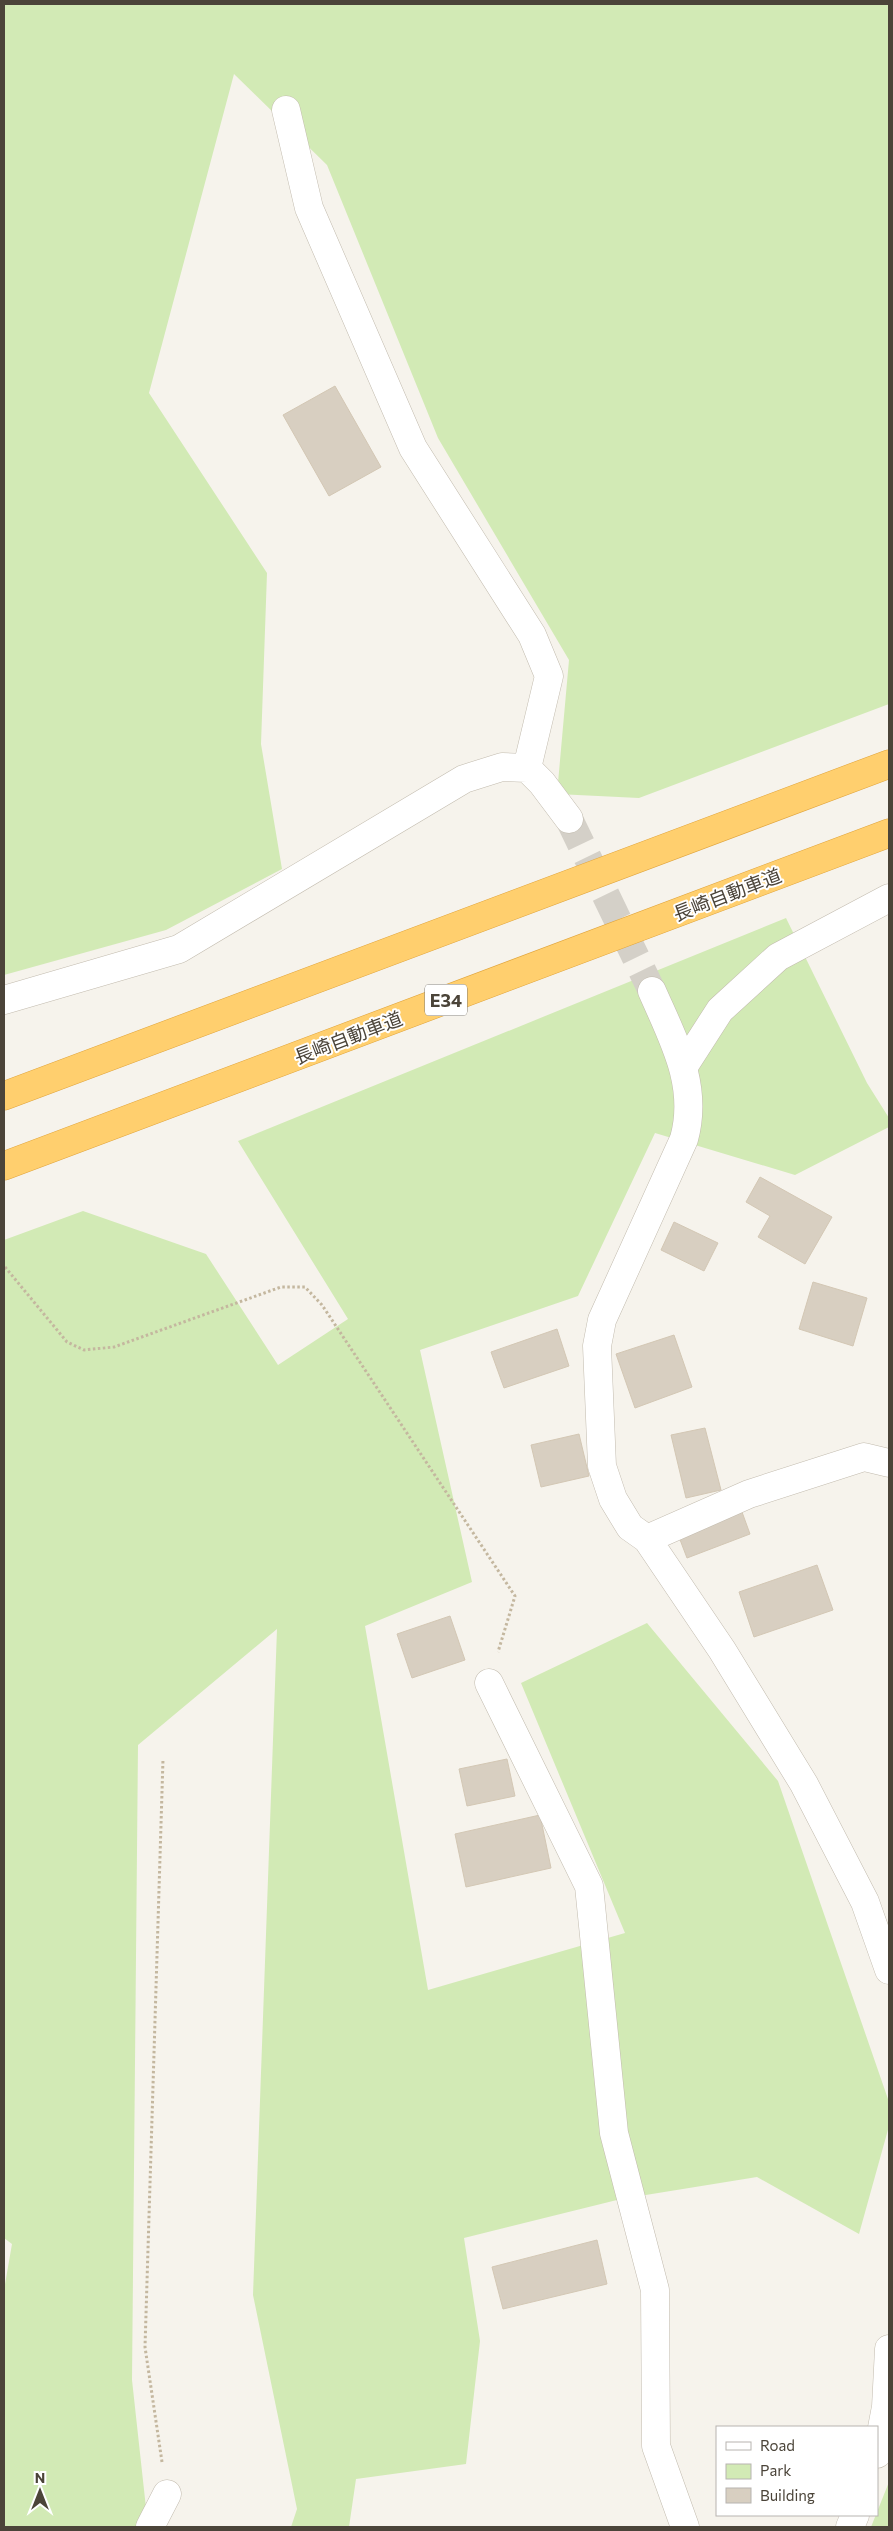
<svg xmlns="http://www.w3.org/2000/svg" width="893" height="2531" font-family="Commissioner,'Noto Sans JP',sans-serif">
<rect width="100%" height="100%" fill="#f6f3ec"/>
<path fill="#d2eab5" d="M4 4H889V704L639 798 557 794 569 660 438 438 327 165 234 74 149 393 267 573 261 744 282 869 166 930 4 975Z
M786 918 867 1083 889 1118V1127L795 1175 655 1133 578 1296 420 1350 472 1582 365 1626 428 1990 625 1933 521 1683 647 1623 778 1781 889 2102V2126L859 2234 757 2177 621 2199 464 2238 480 2341 466 2464 356 2479 349 2527H291L297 2509 253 2295 277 1629 138 1745 132 2380 146 2508 137 2527H4V2290L12 2244 4 2238V1240L83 1211 206 1254 278 1365 348 1319 238 1141Z
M889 2482V2527H871Z"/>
<path fill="#d8cfc1" stroke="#d3c7b4" d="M335 386 381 467 329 496 283 415Z
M760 1177 832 1217 805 1264 758 1237 770 1216 746 1202Z
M674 1222 718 1243 704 1271 661 1250Z
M813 1282 867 1298 853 1346 799 1329Z
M557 1329 569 1366 504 1388 491 1352Z
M674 1335 692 1387 635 1408 616 1354Z
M705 1428 721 1490 686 1498 671 1435Z
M579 1434 589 1476 541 1487 531 1445Z
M742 1512 750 1534 687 1558 679 1537Z
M817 1565 833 1610 754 1637 739 1592Z
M450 1616 465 1660 412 1678 397 1634Z
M507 1759 515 1796 467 1806 459 1769Z
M540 1815 551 1868 466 1887 455 1834Z
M597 2240 607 2284 503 2309 492 2267Z"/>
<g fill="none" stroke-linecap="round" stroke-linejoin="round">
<path stroke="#d4d0c8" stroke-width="28" stroke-dasharray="28 14" stroke-linecap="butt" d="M569 819 652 991"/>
<g stroke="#c2bbae" stroke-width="29">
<path id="minor" d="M286 110 309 208 413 448 532 635 549 676 527 768
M652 991C673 1039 699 1085 684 1139L602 1320 597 1346 602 1466 613 1499 630 1527 647 1539 722 1650 804 1784 865 1902 889 1970
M4 1000 179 949 464 779 502 767 527 768 542 783 569 819
M684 1066 720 1010 778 957 889 898
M647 1539 749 1494 864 1457 889 1463
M489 1683 589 1886 614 2133 655 2290 656 2446 685 2527
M877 2454 886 2407 889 2349
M150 2527 167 2494
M850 2527 855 2515"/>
</g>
<g stroke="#e0a43c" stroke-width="29">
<path id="highway" d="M4 1096 889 764
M4 1166 889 833"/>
</g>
<path stroke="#c4b79f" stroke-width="3" stroke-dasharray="2.5 2.5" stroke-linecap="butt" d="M5 1267 67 1342 84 1350 114 1347 281 1287H305L322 1305 515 1596 498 1652
M162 2462 145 2347 163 1759"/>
<use href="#minor" stroke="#fff" stroke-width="28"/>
<use href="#highway" stroke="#ffcf6e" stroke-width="28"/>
</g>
<g text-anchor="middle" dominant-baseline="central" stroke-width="4" stroke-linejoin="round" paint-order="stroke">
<rect fill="#fff" stroke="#817c74" stroke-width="1" x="425" y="984.5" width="42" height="31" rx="4"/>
<g font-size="18" font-weight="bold" fill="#4b4439">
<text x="446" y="1000">E34</text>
</g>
<g font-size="19" fill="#4b4439" stroke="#fff">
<text transform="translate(727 894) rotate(-21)">長崎自動車道</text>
<text transform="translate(348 1037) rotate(-21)">長崎自動車道</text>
</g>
</g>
<rect width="893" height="2531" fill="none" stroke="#4b4439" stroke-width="10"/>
<rect x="716" y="2426" width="162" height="90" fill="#ffffff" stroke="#b7b4b0"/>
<rect x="726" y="2442" width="25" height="8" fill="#ffffff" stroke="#b7b4b0"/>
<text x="760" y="2451" font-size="15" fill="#4b4439">Road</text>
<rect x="726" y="2464" width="25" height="15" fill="#d2eab5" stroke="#b7b4b0"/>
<text x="760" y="2476" font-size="15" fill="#4b4439">Park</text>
<rect x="726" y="2488" width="25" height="15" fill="#d8cfc1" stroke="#b7b4b0"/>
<text x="760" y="2501" font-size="15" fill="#4b4439">Building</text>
<g transform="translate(40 2491)" stroke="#ffffff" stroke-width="4" paint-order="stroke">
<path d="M0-4L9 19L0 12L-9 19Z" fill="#4b4439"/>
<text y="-8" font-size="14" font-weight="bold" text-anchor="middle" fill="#4b4439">N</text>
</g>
</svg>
